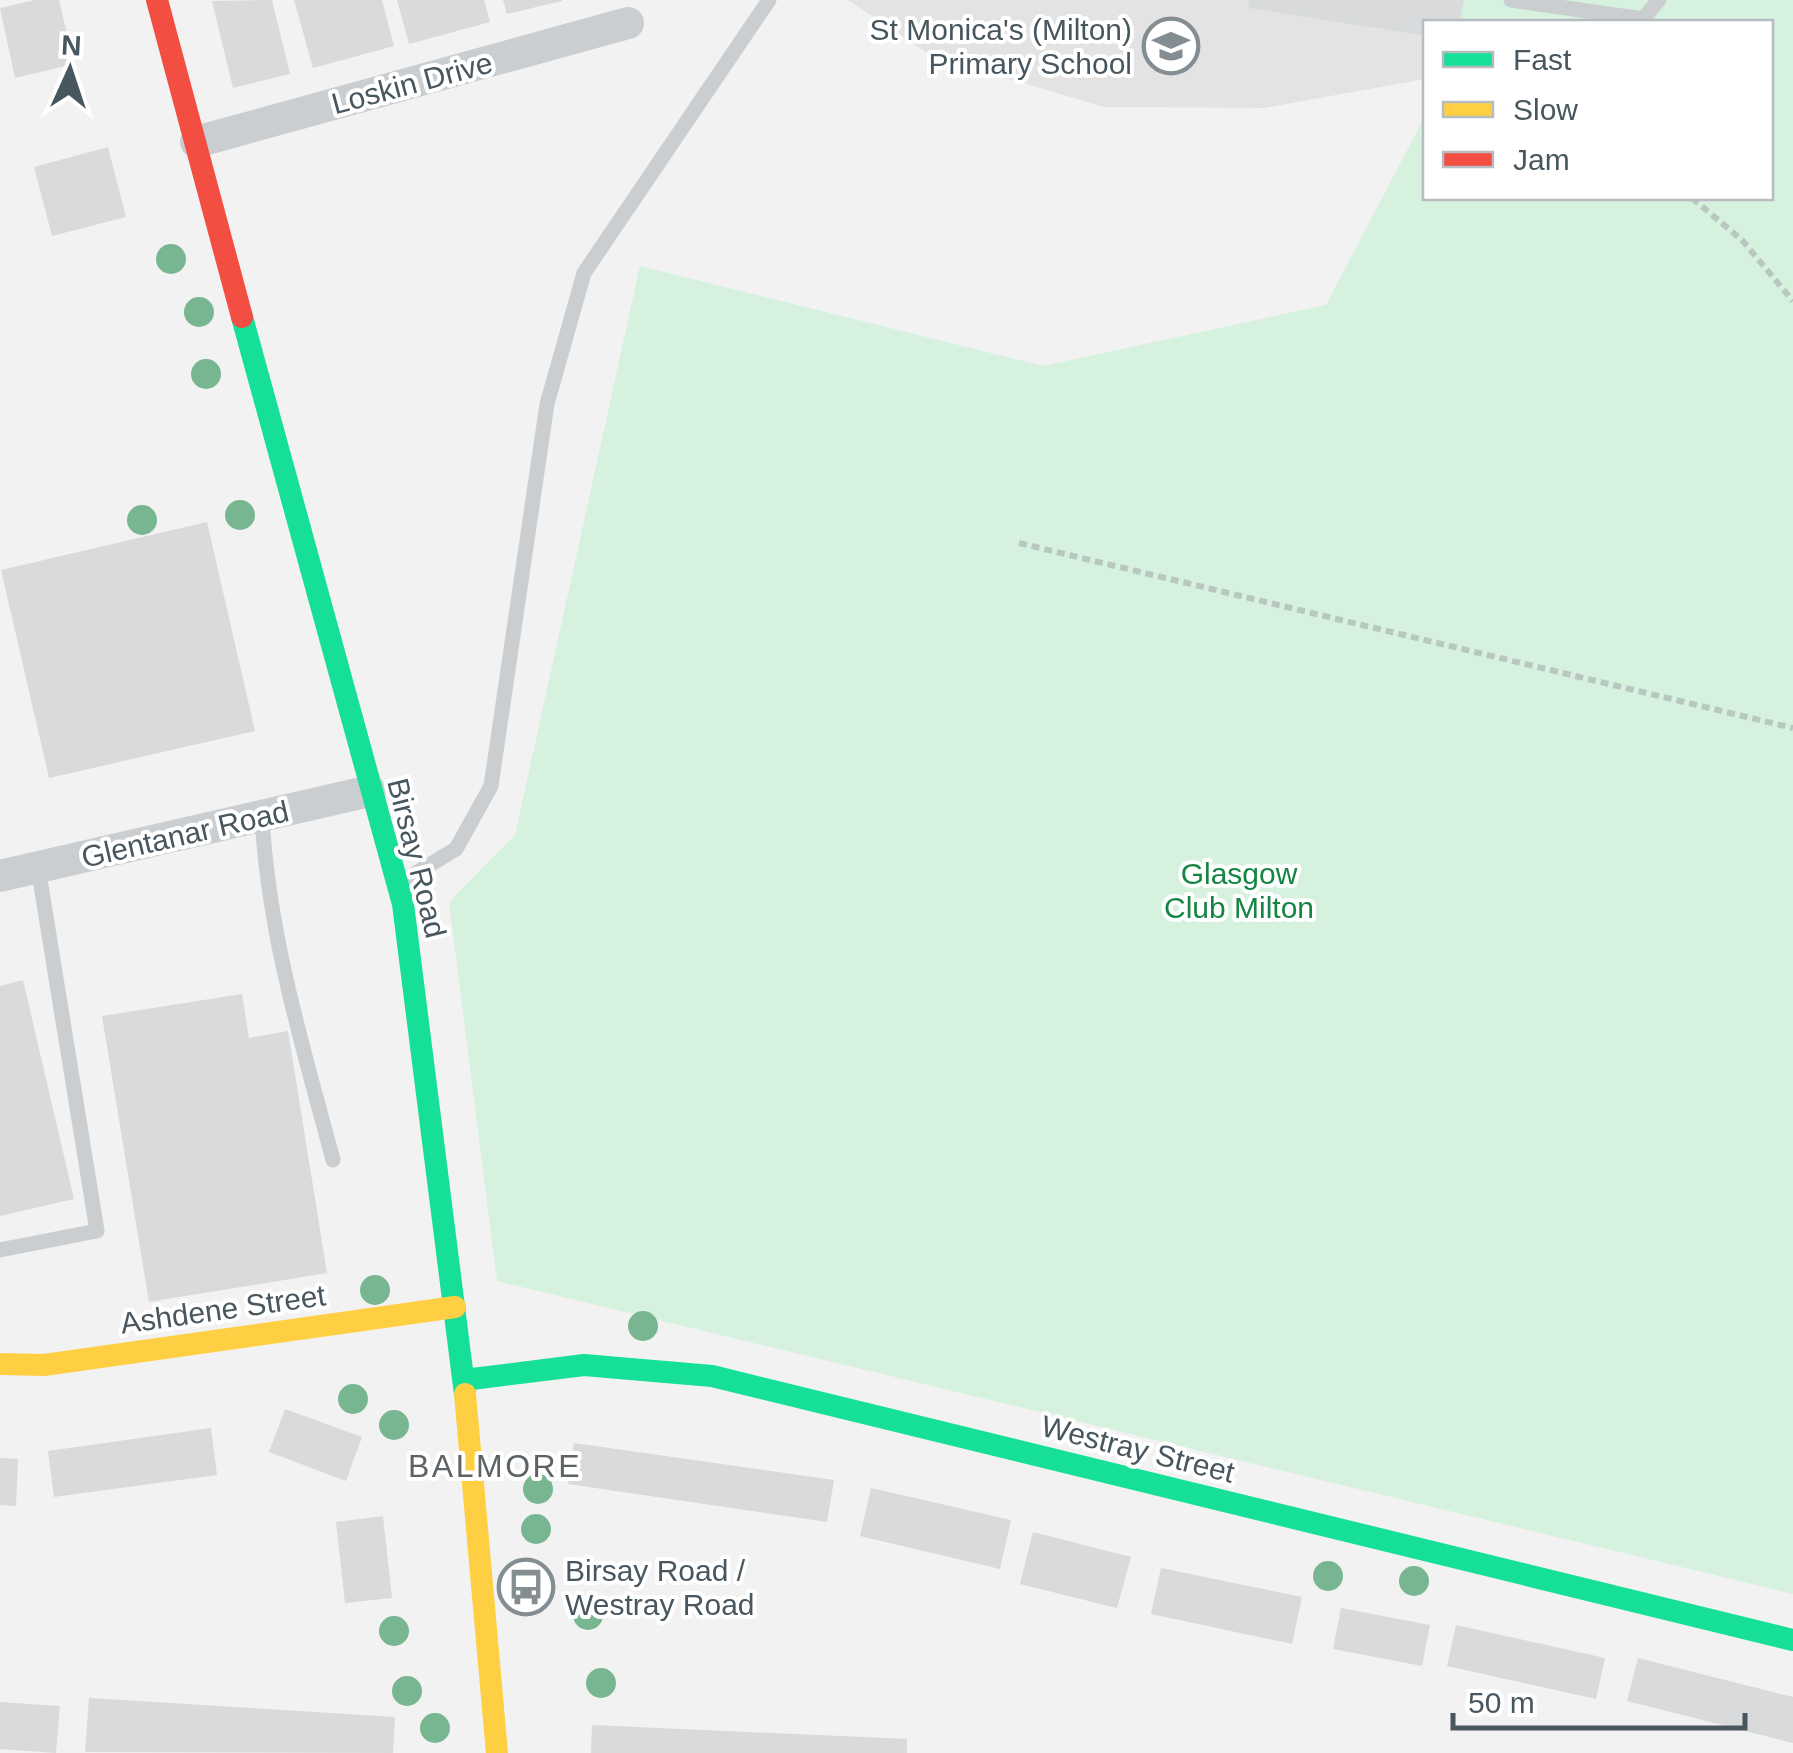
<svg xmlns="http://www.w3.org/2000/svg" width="1793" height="1753" font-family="Helvetica,sans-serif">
<rect width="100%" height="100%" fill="#f2f2f2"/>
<path fill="#e4e3e4" d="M848 0H1249V8L1425 36V79L1264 108 1104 107 930 55Z"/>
<path fill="#d6f1de" d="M1249 0H1793V1594L497 1281 449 902 515 835 640 266 1043 366 1326 305 1425 116 1426 198H1770V22H1426L1425 36 1248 8Z"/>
<path fill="#d8dadb" d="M35 0H59L74 64 15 78 0 8Z
M272 0 290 74 233 88 212 1Z
M294 0H382L394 46 313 68Z
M397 0H484L490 22 409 44Z
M503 0H562V1L507 14Z
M1249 0H1464L1460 22H1426V36L1248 8Z
M108 147 126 217 52 236 34 167Z
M207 522 255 731 49 778 1 570Z
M23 980 74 1199 0 1216V986Z
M242 994 249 1038 288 1031 327 1273 149 1302 102 1016Z
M285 1409 362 1437 346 1481 269 1452Z
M211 1428 217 1475 54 1497 48 1451Z
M574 1443 834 1480 827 1522 568 1484Z
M0 1458 18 1459 16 1506 0 1505Z
M871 1488 1011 1520 1000 1569 860 1536Z
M383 1516 392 1598 345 1603 336 1522Z
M1033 1532 1131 1557 1117 1608 1020 1584Z
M1161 1568 1302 1597 1292 1644 1151 1614Z
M1341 1608 1430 1625 1422 1666 1333 1649Z
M1456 1625 1605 1658 1596 1699 1447 1666Z
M1638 1658 1793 1697V1743L1627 1701Z
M89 1698 395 1717 393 1753 85 1752Z
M0 1702 60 1706 56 1753 0 1749Z
M592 1725 907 1739V1753H591Z"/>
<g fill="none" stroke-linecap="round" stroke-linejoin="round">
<path stroke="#b9c7c1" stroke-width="6" stroke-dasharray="8 5" stroke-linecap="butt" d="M1692 198 1742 240 1793 301
M1019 543 1793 728"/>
<path stroke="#cbced0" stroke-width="15" d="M1511 0 1643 19 1659 0
M262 816C268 934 303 1047 333 1160
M401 882 456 849 491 786 547 404 584 273 769 0
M0 1250 97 1231 38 867"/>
<path stroke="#cbced0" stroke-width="32" d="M196 142 628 23
M0 876 370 791"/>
<path stroke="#16e098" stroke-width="22" d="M242 317 403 904 465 1394
M464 1380 584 1365 712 1376 1793 1640"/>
<path stroke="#ffcf43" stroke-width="22" d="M0 1364 44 1365 455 1307
M465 1394 497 1753"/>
<path stroke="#f24e42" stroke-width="22" d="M157 0 242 317"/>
</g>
<g fill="#78b691">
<circle cx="171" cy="259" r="15"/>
<circle cx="199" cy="312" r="15"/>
<circle cx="206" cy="374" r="15"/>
<circle cx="240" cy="515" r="15"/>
<circle cx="142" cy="520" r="15"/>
<circle cx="375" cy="1290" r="15"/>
<circle cx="643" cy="1326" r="15"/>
<circle cx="353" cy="1399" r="15"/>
<circle cx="394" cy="1425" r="15"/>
<circle cx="538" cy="1489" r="15"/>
<circle cx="536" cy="1529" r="15"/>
<circle cx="1328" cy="1576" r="15"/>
<circle cx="1414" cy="1581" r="15"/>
<circle cx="588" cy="1615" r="15"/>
<circle cx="394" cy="1631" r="15"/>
<circle cx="601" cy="1683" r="15"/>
<circle cx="407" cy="1691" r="15"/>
<circle cx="435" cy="1728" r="15"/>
</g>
<defs>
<g id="school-ring" transform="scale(2.875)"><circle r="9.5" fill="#fff" stroke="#848d92" stroke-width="1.5"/><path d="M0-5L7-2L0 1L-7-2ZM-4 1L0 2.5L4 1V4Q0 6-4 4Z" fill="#848d92"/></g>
<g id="bus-ring" transform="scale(2.875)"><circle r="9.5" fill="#fff" stroke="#848d92" stroke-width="1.5"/><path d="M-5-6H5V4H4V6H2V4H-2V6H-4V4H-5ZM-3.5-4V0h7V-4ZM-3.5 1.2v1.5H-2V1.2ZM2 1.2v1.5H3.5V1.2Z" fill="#848d92"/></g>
</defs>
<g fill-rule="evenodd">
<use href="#school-ring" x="1171" y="46"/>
<use href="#bus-ring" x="526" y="1587"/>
</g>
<g text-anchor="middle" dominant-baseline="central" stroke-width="8" stroke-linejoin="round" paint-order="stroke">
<g font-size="30" fill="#48575f" stroke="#fff" text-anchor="end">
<text x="1132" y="29">St Monica's (Milton)<tspan x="1132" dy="34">Primary School</tspan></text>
<text x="565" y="1570" text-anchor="start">Birsay Road /<tspan x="565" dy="34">Westray Road</tspan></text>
</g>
<g font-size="30" fill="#48575f" stroke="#fff">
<text transform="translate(412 83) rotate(-15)">Loskin Drive</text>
<text transform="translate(185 834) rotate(-13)">Glentanar Road</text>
<text transform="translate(417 858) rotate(76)">Birsay Road</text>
<text transform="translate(223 1309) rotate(-8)">Ashdene Street</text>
<text transform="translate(1138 1449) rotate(14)">Westray Street</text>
</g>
<g font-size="30" fill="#148542" stroke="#fff">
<text x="1239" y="873">Glasgow<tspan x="1239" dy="34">Club Milton</tspan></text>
</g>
<g font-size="32" letter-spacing="2.5" fill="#5d6266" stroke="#fff">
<text x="495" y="1466">BALMORE</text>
</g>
</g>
<rect x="1423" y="20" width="350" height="180" fill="#ffffff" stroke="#b6bcbf" stroke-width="2.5"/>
<rect x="1443" y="52" width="50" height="15" fill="#16e098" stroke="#b6bcbf" stroke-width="2.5"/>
<text x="1513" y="70" font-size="30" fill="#48575f">Fast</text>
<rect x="1443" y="102" width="50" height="15" fill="#ffcf43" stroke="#b6bcbf" stroke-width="2.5"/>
<text x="1513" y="120" font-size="30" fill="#48575f">Slow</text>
<rect x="1443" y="152" width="50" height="15" fill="#f24e42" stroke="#b6bcbf" stroke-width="2.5"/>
<text x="1513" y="170" font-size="30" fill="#48575f">Jam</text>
<g transform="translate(70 70) rotate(3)" stroke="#ffffff" stroke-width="8" paint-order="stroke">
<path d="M0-8L18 38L0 25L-18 38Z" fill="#48575f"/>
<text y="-15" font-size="28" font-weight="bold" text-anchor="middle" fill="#48575f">N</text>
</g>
<path d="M1453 1713v15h292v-15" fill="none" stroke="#48575f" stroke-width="5"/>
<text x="1468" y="1713" font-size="30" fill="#48575f" stroke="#ffffff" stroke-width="8" paint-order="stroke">50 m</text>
</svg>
